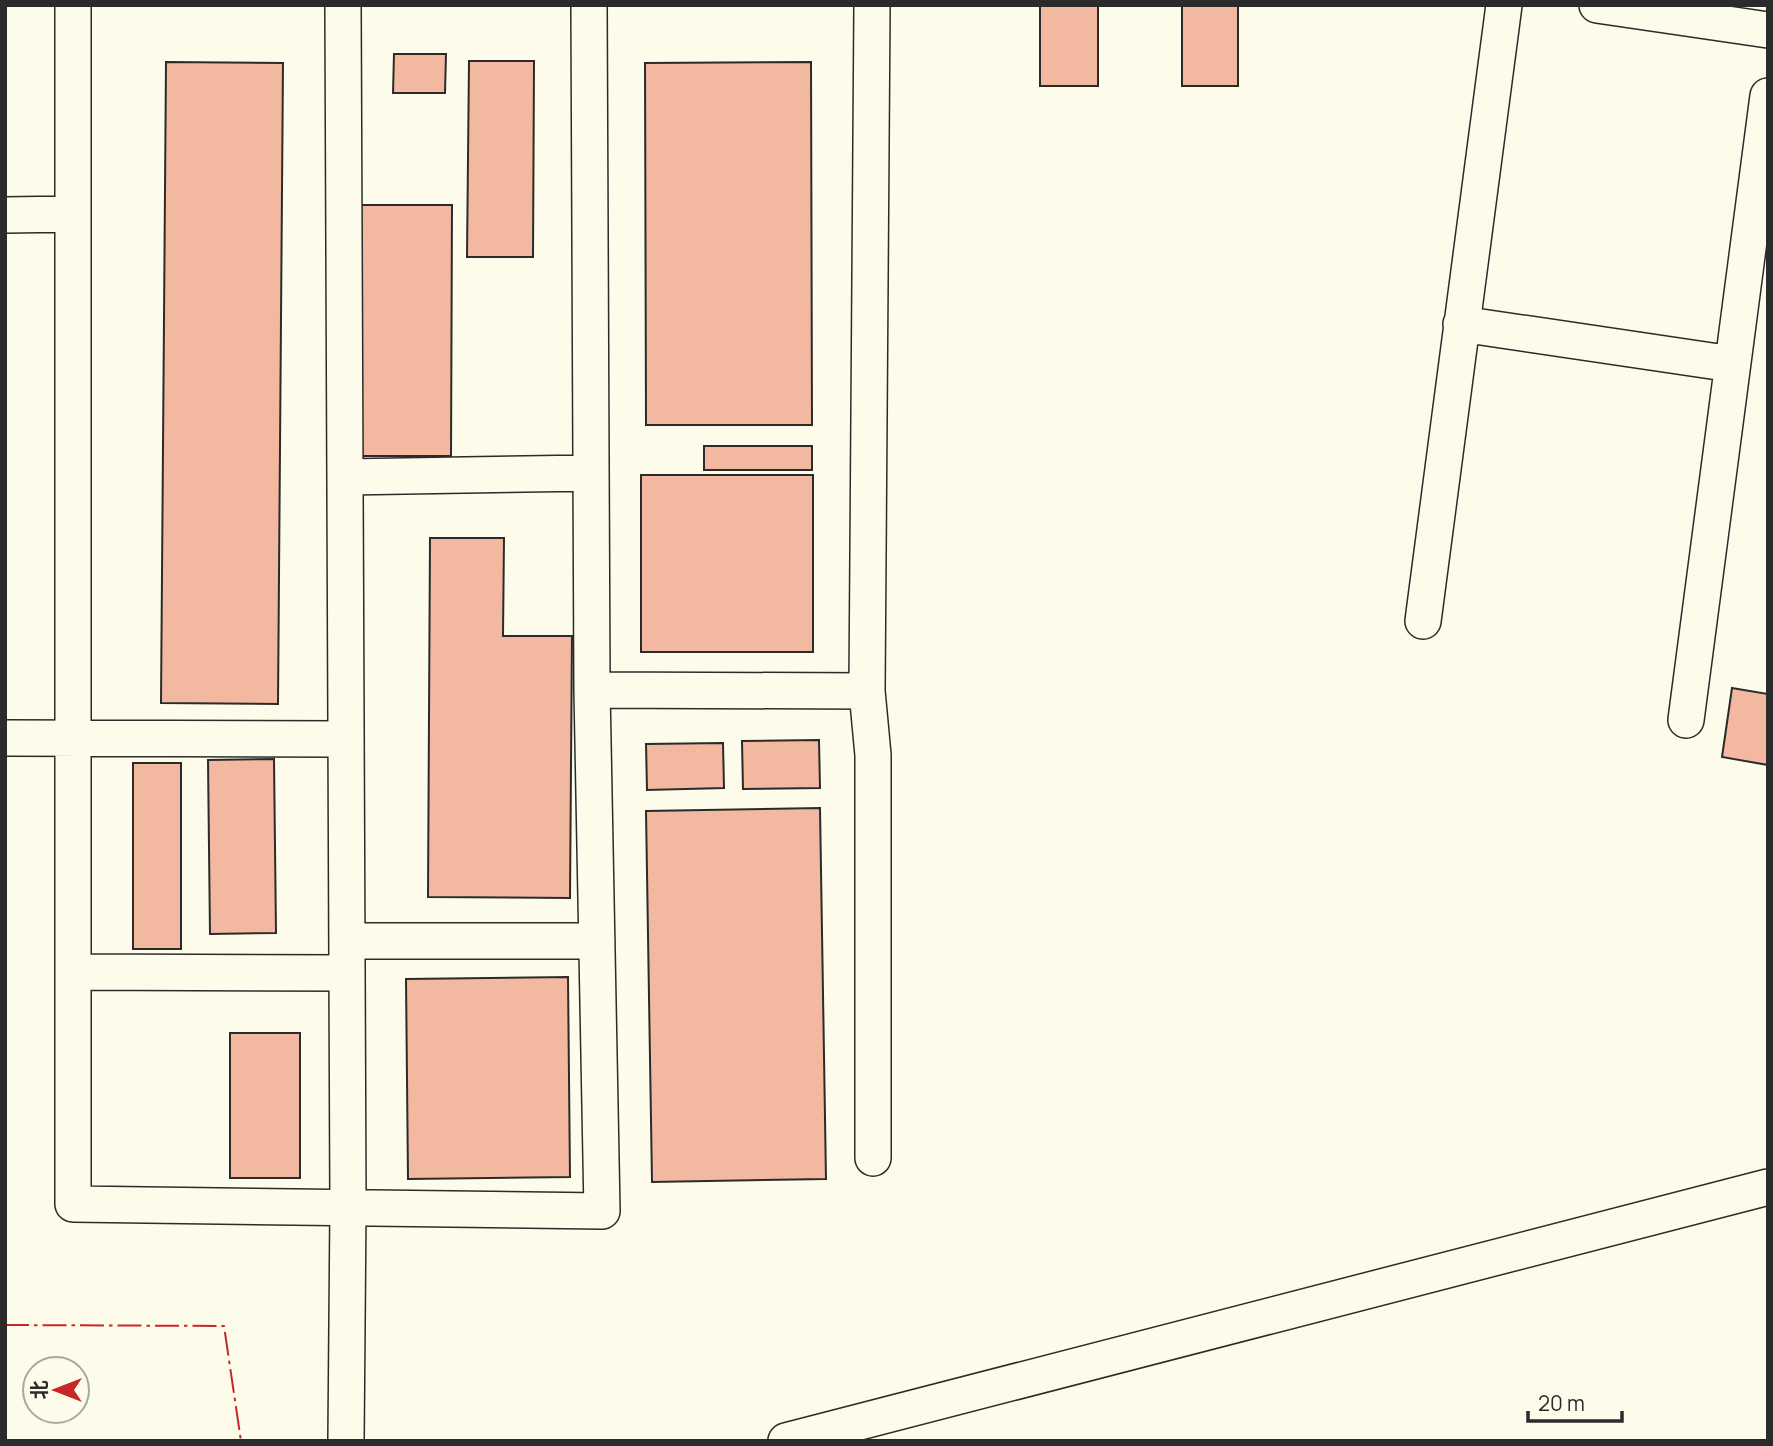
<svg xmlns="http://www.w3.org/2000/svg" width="1773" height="1446" font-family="Manrope,'Noto Sans SC',sans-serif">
<rect width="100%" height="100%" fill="#fdfbea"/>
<path fill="#f2b8a0" stroke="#2b2b2b" stroke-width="2" d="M1040 5H1098V86H1040Z
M1182 5H1238V86H1182Z
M394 54H446L445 93H393Z
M469 61H534L533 257H467Z
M166 62 283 63 278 704 161 703Z
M811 62 812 425H646L645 63Z
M361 205H452L451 456H360Z
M704 446H812V470H704Z
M641 475H813V652H641Z
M430 538H504L503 636H572L570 898 428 897Z
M1732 688 1768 694V765L1722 757Z
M819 740 820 788 743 789 742 741Z
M723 743 724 788 647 790 646 744Z
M274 759 276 933 210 934 208 760Z
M133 763H181V949H133Z
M820 808 826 1179 652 1182 646 811Z
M568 977 570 1177 408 1179 406 979Z
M230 1033H300V1178H230Z"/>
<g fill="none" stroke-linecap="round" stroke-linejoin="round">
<g stroke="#2b2b2b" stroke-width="38">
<path id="minor" d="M73 5V1204L602 1211 592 690 589 5
M343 5 348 1207 346 1441
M872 5 867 691 873 755V1158
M1597 5 1768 30
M5 215 73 214
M1461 324 1732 364
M345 477 591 473
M1423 621 1504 5
M592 690 867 691
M1686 720 1768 96
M5 738 346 739
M347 941H597
M73 972 347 973
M786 1441 1768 1187"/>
</g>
<use href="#minor" stroke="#fdfbea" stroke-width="35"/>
<path stroke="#c62828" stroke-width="2" stroke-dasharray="24 5 3.5 5" stroke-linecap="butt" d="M5 1325 224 1326 241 1441"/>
</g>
<rect width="1773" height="1446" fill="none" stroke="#2b2b2b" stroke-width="14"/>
<g transform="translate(56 1390) rotate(270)"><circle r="33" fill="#fdfbea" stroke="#a9a89e" stroke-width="2"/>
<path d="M0-5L12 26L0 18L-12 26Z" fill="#c62828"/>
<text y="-10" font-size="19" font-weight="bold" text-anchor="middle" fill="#2b2b2b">北</text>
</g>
<path d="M1528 1411v10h94v-10" fill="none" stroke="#2b2b2b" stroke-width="3.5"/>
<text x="1538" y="1411" font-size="21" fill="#2b2b2b" stroke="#fdfbea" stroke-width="5" paint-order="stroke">20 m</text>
</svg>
